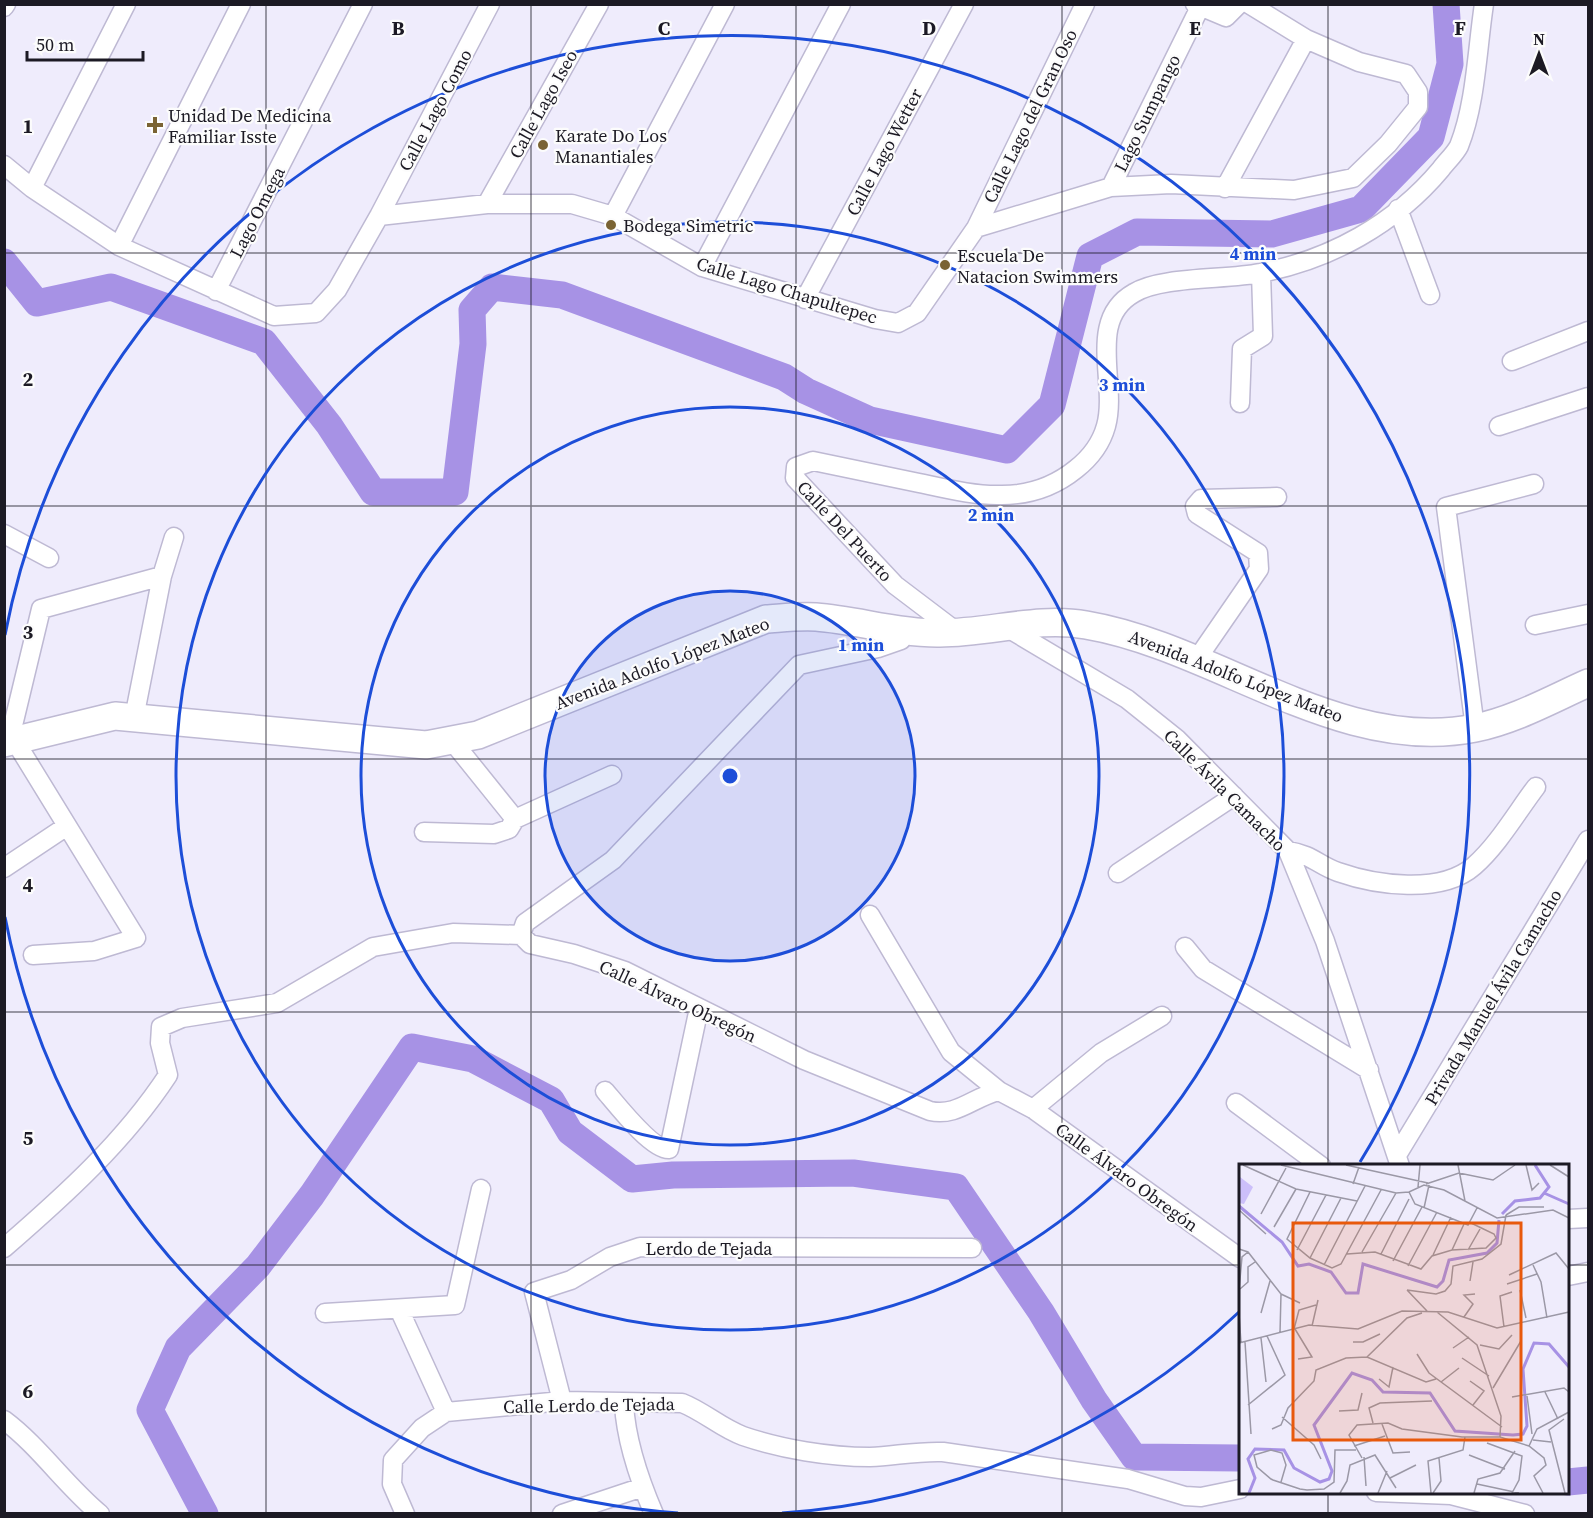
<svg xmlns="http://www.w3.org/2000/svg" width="1593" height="1518" font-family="'Source Serif 4',serif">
<rect width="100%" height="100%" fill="#efecfc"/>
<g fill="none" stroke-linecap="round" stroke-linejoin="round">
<path stroke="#a792e5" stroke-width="27" d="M4 262 37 303 111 287 264 342 329 425 373 492H455L473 344 472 310 492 287 562 295 784 377 806 391 870 420 1007 450 1052 405 1090 256 1137 232 1272 234 1361 209 1431 137 1450 64 1446 4
M1568 1482 1588 1480
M205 1514 150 1410 178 1348 258 1266 312 1195 412 1047 473 1059 551 1100 570 1132 632 1179 673 1175 853 1173 956 1187 1041 1312 1094 1400 1134 1457 1240 1458"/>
<g stroke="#beb9d3" stroke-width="21">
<path id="street" d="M1195 4 1226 17 1239 4
M4 7 6 4
M4 165 32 188 119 246 274 316 316 313 337 290 379 216 490 4
M1111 187 1200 7
M32 188 126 4
M1225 188 1306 39
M487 204 599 4
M1398 209 1430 295
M379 216 487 204H572L613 216 702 267 875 319 898 323 917 313 976 228 1111 187 1171 184 1294 190 1353 178 1388 144 1418 107V92L1406 74 1359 62 1306 39 1249 4
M613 216 725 4
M976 228 1085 4
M119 246 241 4
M702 267 841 4
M216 291 363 4
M805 299 964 4
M1512 361 1588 331
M1240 403 1242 349 1263 336 1261 273
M1499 426 1588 397
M4 534 49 558
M1535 625 1588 614
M1006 627 1127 699 1177 739 1288 851 1325 941 1400 1166
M957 632 895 585 795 478 796 467 813 461C848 468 884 476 919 483 947 489 975 496 1002 495 1029 495 1055 486 1076 469 1090 458 1101 444 1106 426 1118 383 1086 320 1134 293 1161 276 1227 280 1260 273 1330 260 1395 224 1441 169 1446 162 1455 154 1459 146 1476 103 1477 50 1484 4
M1197 659 1259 569 1258 553 1197 514 1195 506 1201 499 1277 497
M134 718 162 576 174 537
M1475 728 1446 507 1534 484
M15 741 136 938 94 951 33 955
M9 742 41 609 162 576
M453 742 515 819
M424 832 494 834 509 829 515 819 612 775
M1288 851C1313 855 1318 865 1338 872 1375 885 1441 895 1474 866 1498 845 1517 812 1536 787
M4 868 67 826
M1118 873 1234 796
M870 915 951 1052 999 1091 1033 1109 1240 1258
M521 935 530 944 574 954 625 971 804 1060 930 1111C957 1117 973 1097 999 1091
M521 935 525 923 613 860 799 665 878 648 901 640 903 629
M1185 947 1203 969 1369 1070
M605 1091C617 1105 652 1150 669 1149L699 1008
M1236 1103 1321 1166
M1033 1109 1101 1053 1162 1016
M1397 1155 1588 840
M1568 1219 1588 1218
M4 1248C64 1196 124 1142 168 1075L160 1043 161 1027 182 1018 277 1003 373 947 453 933 521 935
M1568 1276 1588 1272
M399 1309 446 1412
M325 1313 455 1305 481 1189
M562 1401 534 1292 571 1280 610 1257 640 1247 972 1248
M624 1404C626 1442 639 1479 654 1514
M4 1420C40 1447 65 1485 100 1514
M1376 1492 1451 1495 1525 1514
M405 1514 392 1484 393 1460 422 1428 446 1412 562 1401 682 1403C703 1411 721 1428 743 1436 781 1449 829 1457 870 1457 895 1456 916 1451 943 1452L1128 1479 1185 1496 1201 1497 1240 1489
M562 1514 643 1487"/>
</g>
<g stroke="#beb9d3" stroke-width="30">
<path id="primary" d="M4 743 115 716 426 745 478 735 766 619C782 618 799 616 816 617 856 620 897 633 937 633 987 634 1036 616 1086 625 1216 647 1340 755 1475 728 1515 720 1552 699 1588 683"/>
</g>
<use href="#street" stroke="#fff" stroke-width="18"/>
<use href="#primary" stroke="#fff" stroke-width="27"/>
</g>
<path fill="none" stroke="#1c1a24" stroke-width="1.5" stroke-opacity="0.55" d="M266 4V1514M531 4V1514M796 4V1514M1062 4V1514M1328 4V1166M4 253H1588M4 506H1588M4 759H1588M4 1012H1588M4 1265H1240M1568 1265H1588M1328 1492V1514"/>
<circle cx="730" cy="776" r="185" fill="#1d4ed8" fill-opacity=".12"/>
<g fill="none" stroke="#1d4ed8" stroke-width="3">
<circle cx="730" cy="776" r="185"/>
<circle cx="730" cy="776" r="369"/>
<circle cx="730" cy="776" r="554"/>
<path d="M1239 1312A739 739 0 0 1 782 1513M678 1513A739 739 0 0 1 5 917M5 635A739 739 0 1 1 1360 1162"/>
</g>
<g fill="#7a6333" stroke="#fcfcfc" stroke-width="2">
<path d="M152 116h6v6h6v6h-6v6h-6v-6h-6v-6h6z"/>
<circle cx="543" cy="145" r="6"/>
<circle cx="611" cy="225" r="6"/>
<circle cx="945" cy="265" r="6"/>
</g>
<g text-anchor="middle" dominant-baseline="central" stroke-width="4.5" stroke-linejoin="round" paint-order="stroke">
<g font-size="18" fill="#1c1a24" stroke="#fcfcfc">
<text transform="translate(543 104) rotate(-61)">Calle Lago Iseo</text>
<text transform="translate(435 110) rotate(-62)">Calle Lago Como</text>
<text transform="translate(1147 113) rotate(-64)">Lago Sumpango</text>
<text transform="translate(1030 116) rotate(-64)">Calle Lago del Gran Oso</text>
<text transform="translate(884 152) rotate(-62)">Calle Lago Wetter</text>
<text transform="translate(257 212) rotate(-63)">Lago Omega</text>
<text transform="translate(787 290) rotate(17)">Calle Lago Chapultepec</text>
<text transform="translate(845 531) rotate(47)">Calle Del Puerto</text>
<text transform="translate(662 663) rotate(-21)">Avenida Adolfo López Mateo</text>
<text transform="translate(1236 676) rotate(21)">Avenida Adolfo López Mateo</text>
<text transform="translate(1225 790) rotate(45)">Calle Ávila Camacho</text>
<text transform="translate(1493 997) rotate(-59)">Privada Manuel Ávila Camacho</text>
<text transform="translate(678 1001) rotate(25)">Calle Álvaro Obregón</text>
<text transform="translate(1127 1177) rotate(36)">Calle Álvaro Obregón</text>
<text x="709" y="1248">Lerdo de Tejada</text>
<text transform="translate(589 1405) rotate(-1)">Calle Lerdo de Tejada</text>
</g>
<g font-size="18" fill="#1c1a24" stroke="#fcfcfc" text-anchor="start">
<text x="168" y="115">Unidad De Medicina<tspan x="168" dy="21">Familiar Isste</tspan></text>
<text x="555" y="135">Karate Do Los<tspan x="555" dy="21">Manantiales</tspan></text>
<text x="623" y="225">Bodega Simetric</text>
<text x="957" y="255">Escuela De<tspan x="957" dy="21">Natacion Swimmers</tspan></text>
</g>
</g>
<g transform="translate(1239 1164)">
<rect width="330" height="330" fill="#efecfc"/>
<path d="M1 13 14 23 5 40 0 39Z" fill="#ccbffa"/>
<path fill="none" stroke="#a792e5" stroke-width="3" d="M305 29 330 40M0 42 43 78 59 102 70 100 92 108 107 129H119L124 100 198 123 204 117 210 96 248 89 258 79 260 56M263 50 276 37 301 34 310 23 296 1M10 329 16 314 9 295 16 285 45 286 55 304 81 318 90 315 93 307 75 261 113 209 133 216 144 228 191 229 216 267 274 271 284 270 288 262 284 205 295 179 310 180 330 203"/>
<path fill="none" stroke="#9b98a6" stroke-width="1.5" d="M4 1 57 25 118 37M42 1 157 29 170 28 185 21 205 26 258 54 314 46 330 54M107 1 189 19M219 1 226 37M287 1 293 26 300 19M311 1 330 13M114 20 120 3M187 20 220 9 254 16 276 1M179 23 181 1M71 28 48 75 71 94 93 104 102 100 142 26M170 28 176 40 229 61 238 44M185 44 190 21M0 46 27 70M22 50 47 4M267 51 280 43H305M35 63 57 25M0 85 9 88 42 130 41 169M58 86 87 31M213 86 225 60M229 86 241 65M123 88 157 29M108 90 136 88 182 105 193 92 213 86 247 84 257 74 255 70 232 59M142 90 170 35M194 91 212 53M71 94 102 34M154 97 183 43M85 101 126 22M294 101 302 118 308 154M169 102 198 48M270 111 317 89 330 105M231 117 234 98M268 120 298 110M1 125 9 118V103L16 98M0 126 3 93 9 88M168 126 197 130 206 127 212 120 214 102 243 95 262 80 267 51M168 126 188 147M281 126 287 154M42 130 61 139M198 148 238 181 262 252 261 273M22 149 31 117M0 150 2 179M225 153 234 140 225 131 236 130M73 162 79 136M265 163 261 132 273 128M55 165 60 146 77 141M56 165 73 193 59 195M22 174 27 218M6 178 12 270M114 178H124L141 170M0 179 70 161 119 165 163 147 209 148 258 164 330 148M241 181 260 185 273 171M214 184 230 173M178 190 190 209 263 263M128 193 168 154 183 149M223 194 250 212M140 215 150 223 154 203M231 217 245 227 234 241M202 218 220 204M254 224 282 177M306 228 319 255M288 232 293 270M273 233 325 224 330 228M9 241 46 211 28 172M100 247 119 246 123 229M43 253 75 281 82 295M325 255 310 266 326 329M134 259 130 244 141 239 193 237M143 260 154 289 171 288M33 265 42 261 49 244 75 217 77 206 107 194 128 193 187 218 197 215M294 276 312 278M248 279 283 292 280 316 273 329M115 282 146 272M290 282 298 265 330 248M230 291 266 305M125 293 127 322M123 294 110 271 118 261 149 259 163 265 223 273H261L290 282 305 294 307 301 295 312 304 329M151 314 177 301M42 318 47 301 43 289 32 286 15 291 18 303 32 315 34 316 61 325 68 326 85 325 95 318 96 286H117M238 320 280 329M101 329 108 317 111 301 136 291 157 324M139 329 148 307M192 329 189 297 224 286 226 273M194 329 202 317 200 294M235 329 239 315 261 309 276 287"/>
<path fill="#e8590c" fill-opacity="0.15" stroke="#e8590c" stroke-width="3" d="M54 59H282V276H54Z"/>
<rect width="330" height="330" fill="none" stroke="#1c1a24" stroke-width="3"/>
</g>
<g font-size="20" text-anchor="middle" font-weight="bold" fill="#1c1a24" stroke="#fcfcfc" stroke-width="4.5" stroke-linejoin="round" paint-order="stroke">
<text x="398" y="35">B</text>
<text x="664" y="35">C</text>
<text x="929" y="35">D</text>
<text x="1195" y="35">E</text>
<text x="1460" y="35">F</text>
<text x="28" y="133">1</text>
<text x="28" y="386">2</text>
<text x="28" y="639">3</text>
<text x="28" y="892">4</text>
<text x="28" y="1145">5</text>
<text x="28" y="1398">6</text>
</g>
<circle cx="730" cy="776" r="9" fill="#1d4ed8" stroke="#fcfcfc" stroke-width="3"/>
<g font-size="18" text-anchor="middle" font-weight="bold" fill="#1d4ed8" stroke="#fcfcfc" stroke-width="4.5" stroke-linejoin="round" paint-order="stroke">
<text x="1253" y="260">4 min</text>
<text x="1122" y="391">3 min</text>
<text x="991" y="521">2 min</text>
<text x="861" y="651">1 min</text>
</g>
<rect width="1593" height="1518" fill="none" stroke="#1c1a24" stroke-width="12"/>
<g transform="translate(1539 54)" stroke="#fcfcfc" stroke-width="4.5" paint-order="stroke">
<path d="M0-4.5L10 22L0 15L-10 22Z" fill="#1c1a24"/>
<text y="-9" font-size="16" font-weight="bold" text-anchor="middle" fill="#1c1a24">N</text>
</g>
<path d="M27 51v9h116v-9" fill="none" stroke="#1c1a24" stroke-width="3"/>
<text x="36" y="51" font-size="18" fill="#1c1a24" stroke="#fcfcfc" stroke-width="4.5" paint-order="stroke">50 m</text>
</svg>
